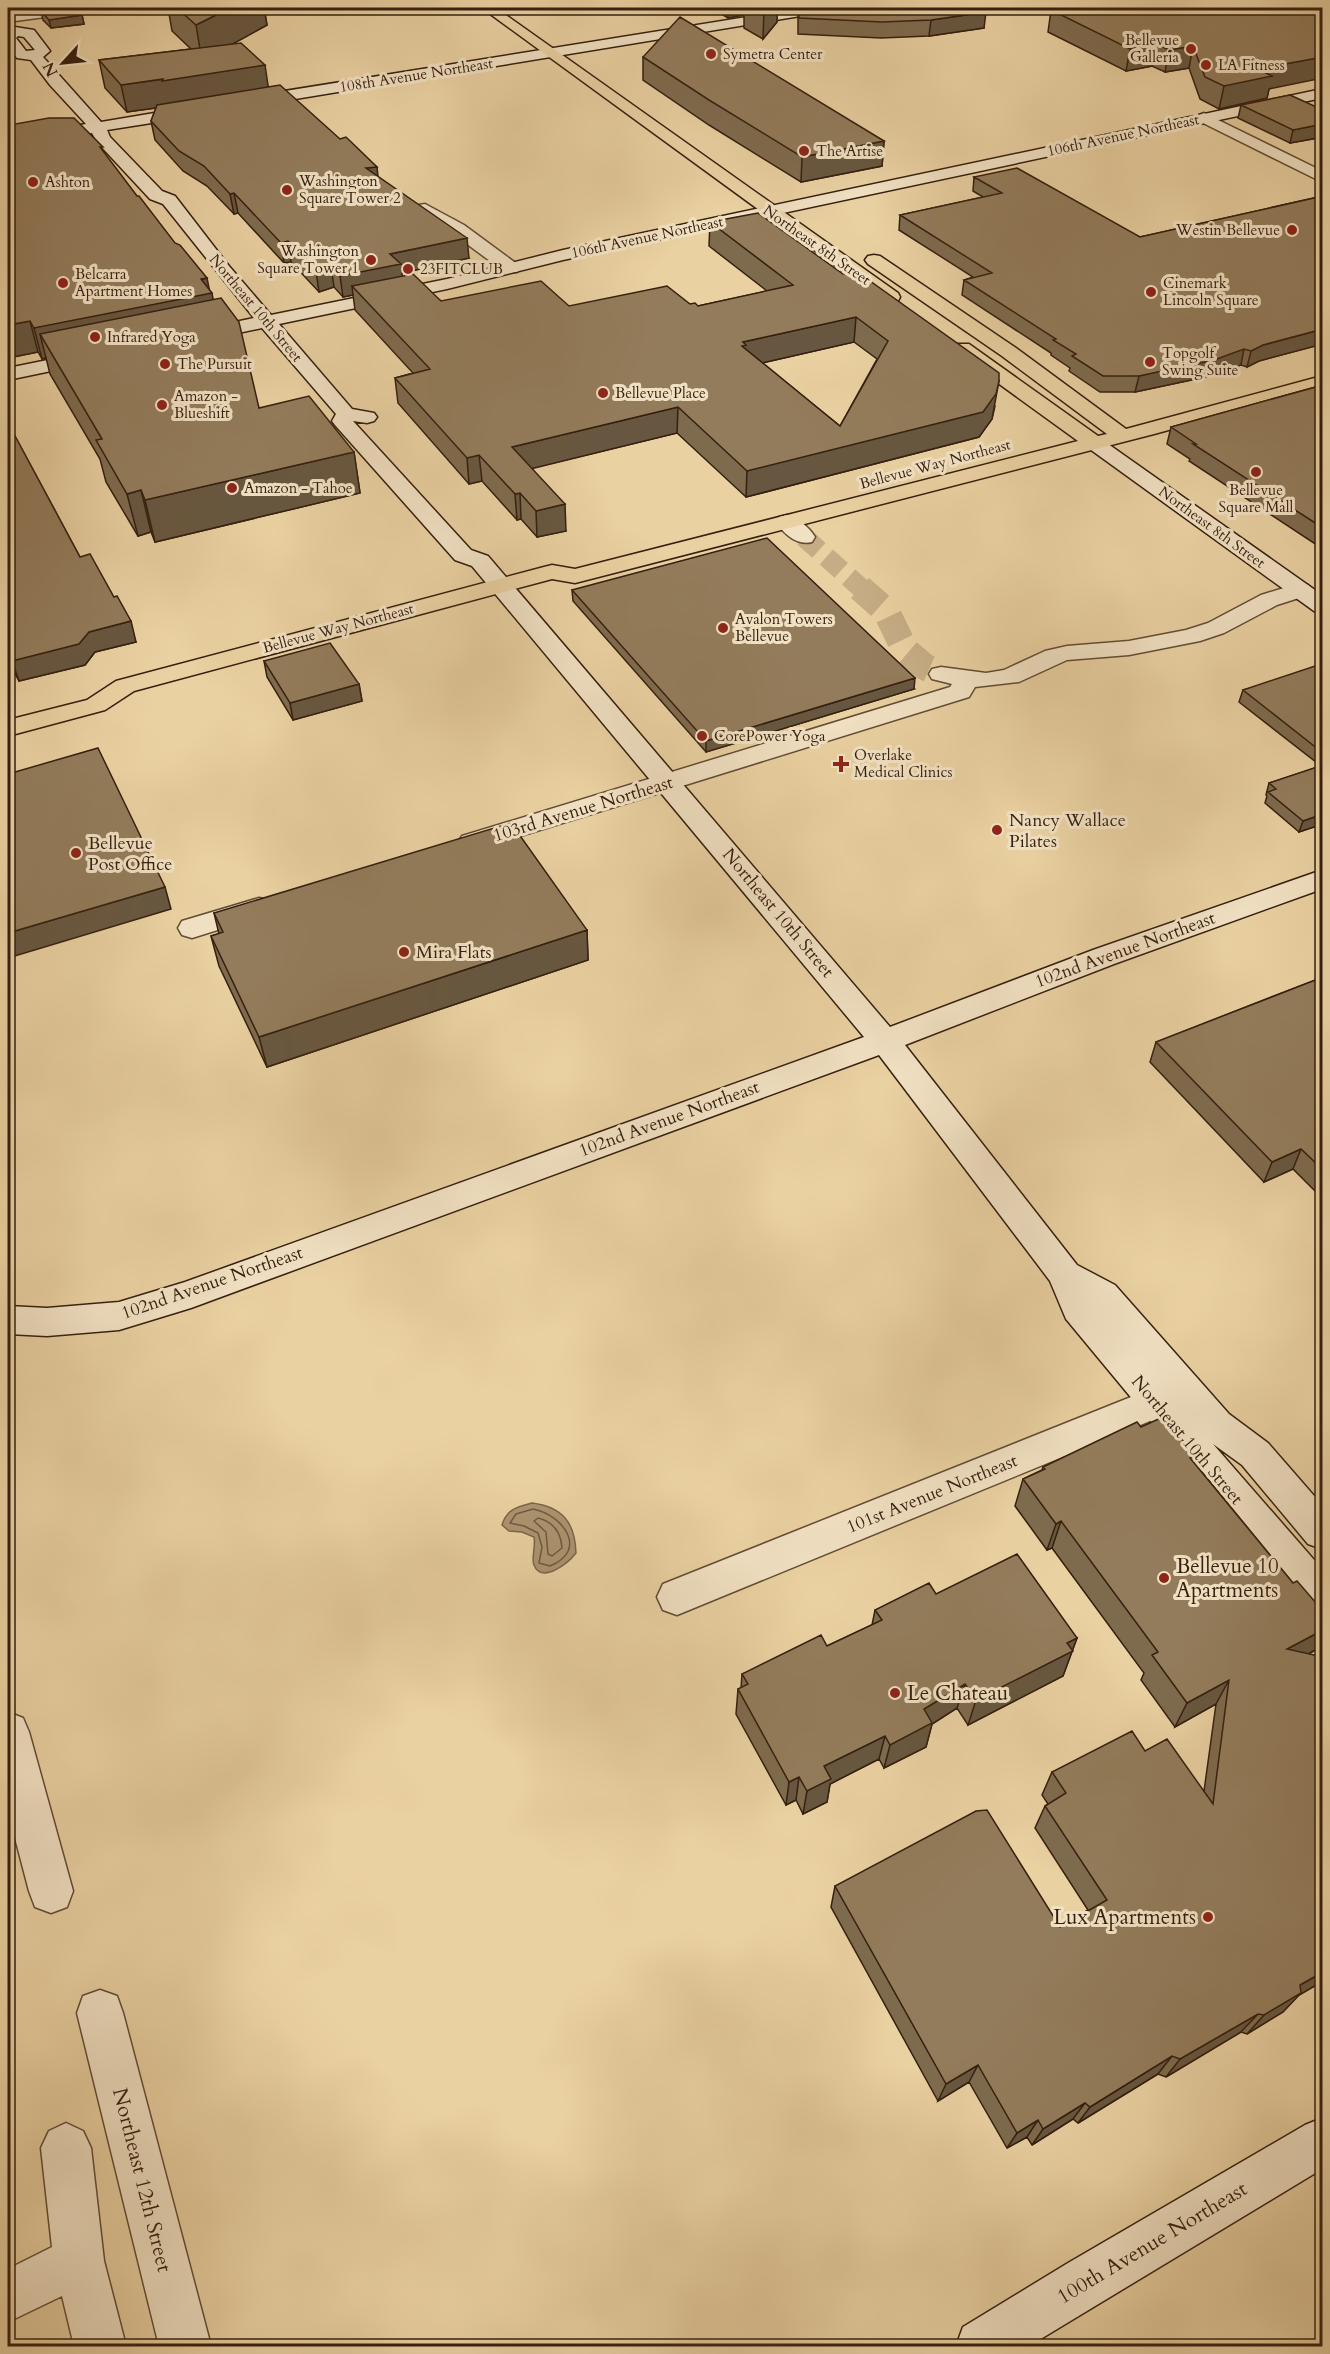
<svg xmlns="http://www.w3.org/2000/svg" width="1330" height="2354" font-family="Cardo,serif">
<rect width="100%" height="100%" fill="#ead1a2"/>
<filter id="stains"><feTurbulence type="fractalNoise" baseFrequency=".00333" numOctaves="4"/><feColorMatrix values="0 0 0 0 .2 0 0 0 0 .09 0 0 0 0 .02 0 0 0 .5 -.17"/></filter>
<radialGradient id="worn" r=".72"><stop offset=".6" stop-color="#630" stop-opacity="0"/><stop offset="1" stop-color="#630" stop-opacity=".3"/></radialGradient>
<path fill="#ac9470" stroke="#7c6549" stroke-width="1.5" d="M532 1503C563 1507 575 1523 576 1553 569 1562 542 1585 534 1565 531 1559 536 1546 534 1537L522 1532 509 1531 502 1525C507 1509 517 1507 532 1503Z"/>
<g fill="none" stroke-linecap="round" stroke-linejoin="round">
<path stroke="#705a40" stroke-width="1.5" d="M533 1509C563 1515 589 1550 550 1566L539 1563 542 1547 538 1533 524 1526 510 1523 516 1514Z
M538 1518C554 1522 561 1532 562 1548L552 1556 548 1554 546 1532 534 1521Z"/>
<path stroke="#c6ad85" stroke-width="20" stroke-dasharray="20 10" stroke-linecap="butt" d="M804 537 862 589"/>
<path stroke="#c6ad85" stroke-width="27" stroke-dasharray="27 14" stroke-linecap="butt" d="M860 588 886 611 905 650 925 667 941 674"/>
<g stroke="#624c34" stroke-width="3">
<path id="street" d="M55 8H89L82 12 8 22V14Z
M1204 113 1322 171V182L1199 121 1196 118 1199 115Z
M425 204 464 225 517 264 520 268 517 272H505L452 233 419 213 417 209 419 205Z
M787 515C798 518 809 527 815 537L812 542C797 546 784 534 776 522L779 517Z
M1300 583 1308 585 1312 590 1308 595 1277 605 1224 633 1200 641 1129 655 1067 660 1019 682 975 687 969 697 482 848 472 851 462 848 458 842 462 836 950 687 952 684 932 679 929 674 932 669 941 667 986 673 1004 670 1045 651 1067 646 1129 641 1186 630 1208 623 1261 595Z
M259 898 269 900 273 907 269 914 192 938 182 935 178 928 182 921Z
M1181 1377 1194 1381 1199 1392 1194 1403 677 1615 663 1610 657 1597 663 1584Z
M8 1712 23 1718 29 1732 73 1891 67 1907 51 1913 35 1907 29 1891 8 1811Z
M100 1990 117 1996 123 2013 211 2346H159L77 2013 83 1996Z
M66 2123 83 2131 91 2148 104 2261 126 2346H74L62 2296 8 2322V2269L52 2247 41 2148 49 2131Z"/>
</g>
<g stroke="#351f0f" stroke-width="3">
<path id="secondary" d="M803 8H832L825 12 247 107 239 102 247 97Z
M15 27 34 30 50 51 43 57 101 122 196 106 201 108 204 111 196 116 107 130 110 137 162 191 175 196 229 266 271 315 447 279 563 250 1322 89V98L563 260 447 289 279 324 352 409 374 413 377 417 374 421 367 423 353 421 471 550 488 556 890 1027 1093 950 1322 870V889L1114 964 905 1045 1077 1265 1115 1285 1229 1414 1268 1443 1322 1505V1549L1308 1544 1242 1465 1213 1444 1322 1569V1616L1308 1611 1066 1319 1050 1281 879 1055 191 1308 119 1330 47 1336 8 1334V1306L47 1308 119 1302 185 1282 864 1037 472 566 455 560 335 425 332 421 336 414 262 328 195 342 188 340 185 336 188 332 254 318 163 204 150 199 97 142 92 133 8 147V137L86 124 50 85 31 60 17 58 8 46V30ZM18 36 24 37 35 50 26 51 16 38Z
M92 351 99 353 102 357 99 361 8 380V368Z
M1094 437 1101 439 1322 595V613L1314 611 1087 447 1084 443 1087 439Z
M1322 2118V2169L1029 2346H956L963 2327 1068 2263 1305 2125Z"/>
</g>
<g stroke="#351f0f" stroke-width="3">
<path id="primary" d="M482 8H496L898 293 900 297 898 301H884Z
M874 255 880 256 1016 348 1126 429 1322 376V388L1154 434 575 583 552 579 134 691 105 710 8 736V720L87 700 116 681 544 567 552 565 575 569 1078 441 955 352 952 348 955 344H969L1098 436 1107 434 1002 356 868 264 865 260 868 256Z"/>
</g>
<use href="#street" fill="#f1e1c3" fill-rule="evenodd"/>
<use href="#secondary" fill="#f1e1c3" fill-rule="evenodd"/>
<use href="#primary" fill="#ead1a2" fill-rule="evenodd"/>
</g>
<path fill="#7e6b4e" stroke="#351f0f" stroke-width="1.5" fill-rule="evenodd" d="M168 8H264L267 25 232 44 269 87 378 177 469 258 402 273V276L441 301 569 306 690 304 698 306 767 291 709 246 710 222 995 406 992 419 979 437 746 497 677 433 532 468 566 531 537 537 521 519 517 520 482 481 469 484 398 403 395 378 413 373 355 310 353 295 343 297 334 287 319 292 291 262 284 263 238 213 234 214 207 186 183 171 155 140 151 121 156 108 127 112 105 88 99 60 191 49 172 31ZM854 342 877 359 840 426 762 363Z
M711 8H777V22L763 39 744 28V15L728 18Z
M798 8H978L984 28 929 36 881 38 798 34Z
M1323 8 1269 89 1267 98 1219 109 1200 99 1189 68 1165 72 1152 66 1126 71 1048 32 1051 10Z
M41 11 82 15 84 24 51 28 43 20Z
M643 57 884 141 882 166 801 182 709 125 643 80Z
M1241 105 1323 110V137L1290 143 1238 118Z
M8 121 10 125 105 155 209 290 259 408 354 452 360 493 155 542 151 532 138 536 106 482 100 459 50 374 46 358 42 359 38 352 8 358Z
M974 177 1140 237 1323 196V344L1259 361 1247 367 1241 365 1210 376 1135 392H1100L1069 371 1070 368 1051 355V353L962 295 964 280 973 277 899 230 900 215 983 197 973 191Z
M1323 385V549L1189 461 1190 459 1167 444 1171 427Z
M8 423 80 557 136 642 95 652 85 665 19 681 15 674 10 676 8 671Z
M572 590 914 689 706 752 573 601Z
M264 661 359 684 362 701 293 720 267 677Z
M1323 671V824L1299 832 1265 803 1267 796 1266 795 1269 783 1321 766 1239 702 1243 690Z
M214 913 587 930 588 960 267 1067 219 966 211 936 219 934Z
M1323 977V1199L1293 1169 1264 1182 1150 1062 1156 1042Z
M1141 1427 1195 1455 1193 1461 1293 1583 1323 1611V1641L1317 1649 1309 1654 1323 1657V1981L1299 1995 1283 2012 1247 2034 1241 2032 1166 2077 1158 2074 1078 2123 1073 2119 1032 2145 1027 2137 1007 2148 969 2082 938 2101 831 1907 835 1886 1060 1927 1088 1910 1035 1828 1045 1806 1048 1804 1042 1795 1052 1772 1145 1751 1204 1791 1216 1704 1175 1727 1141 1680 1144 1673 1052 1548 1047 1550 1015 1506 1023 1479 1042 1470 1043 1467Z
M936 1594 1077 1638 1063 1676 968 1725 957 1708 932 1724 926 1747 884 1768 879 1759 830 1784 827 1802 803 1814 796 1800 786 1805 736 1714 738 1689 741 1688 742 1674 827 1646 872 1625 875 1610Z"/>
<path fill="#675740" stroke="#351f0f" stroke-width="1.5" d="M16 8H49L17 11Z
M230 8H264L267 25 202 61 196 25Z
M728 8H744V15L728 18Z
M764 8H777V22L763 39Z
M986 12 984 28 929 36 931 20Z
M82 15 84 24 51 28 49 20Z
M1156 44 1152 66 1126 71 1130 49Z
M1193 46 1189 68 1165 72 1169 50Z
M1323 57V78L1269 89 1267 98 1219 109 1224 86 1258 69Z
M265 65 269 92 127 112 121 85Z
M1323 124V137L1290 143 1293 130Z
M884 141 882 166 801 182 802 157Z
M377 167 379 186 366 168Z
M234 193 238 213 234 214 230 194Z
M467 238 469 258 402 273 403 285 352 286 353 295 343 297 340 276 390 254Z
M288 241 291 262 284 263 281 243Z
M331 266 334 287 319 292 316 271Z
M207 278 210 293H212L217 323 40 334 46 358 42 359 34 328Z
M856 317 854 342 745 367 742 346 743 342Z
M30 321 38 352 8 358V325Z
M1323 329V344L1259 361 1247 367 1251 351 1263 345Z
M1244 349 1241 365 1210 376 1135 392 1139 376Z
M999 381 992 419 979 437 746 497 747 471Z
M678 407 677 433 514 473 512 447Z
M354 452 360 493 155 542 145 500Z
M479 455 482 481 469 484 467 458Z
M141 490 151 532 138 536 127 494Z
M520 493 521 519 517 520 515 494Z
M565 504 566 531 537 537 536 511Z
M131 621 136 642 95 652 85 665 19 681 12 661 89 632Z
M8 654H9L15 674 10 676 8 669Z
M915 678 914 689 706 752V741Z
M359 684 362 701 293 720 290 703Z
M1323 814V824L1299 832 1303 821Z
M165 887 171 909 8 958V933Z
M587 930 588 960 267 1067 259 1037Z
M1301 1149 1293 1169 1264 1182 1272 1162Z
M1061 1521 1052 1548 1047 1550 1056 1524Z
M1323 1630V1641L1317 1649 1272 1674 1287 1649Z
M1077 1638 1063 1676 968 1725 976 1700 1067 1643Z
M1229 1680 1216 1704 1175 1727 1187 1703Z
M965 1684 957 1708 932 1724 926 1747 884 1768 890 1745 924 1709Z
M885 1736 879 1759 830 1784 827 1802 803 1814 807 1791 824 1766Z
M799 1777 796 1800 786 1805 789 1782Z
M1323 1972V1981L1299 1995 1283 2012 1247 2034 1264 2015 1300 1985Z
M1258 2014 1241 2032 1166 2077 1180 2059Z
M1172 2056 1158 2074 1078 2123 1090 2107Z
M978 2065 969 2082 938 2101 946 2084Z
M1085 2103 1073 2119 1032 2145 1043 2129Z
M1038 2120 1027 2137 1007 2148 1017 2133Z"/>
<path fill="#937c5b" stroke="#351f0f" stroke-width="1.5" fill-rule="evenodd" d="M69 8H75L82 15 49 20 41 11Z
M177 8H230L196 25Z
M798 8H978L986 12 931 20 882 22 799 18Z
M1068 8H1323V57L1258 69 1272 76 1224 86 1205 77 1193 46 1169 50 1156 44 1130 49 1051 10Z
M680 17 884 141 802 157 709 100 643 57Z
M241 43 265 65 162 81 163 79 121 85 99 60Z
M280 85 340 139 346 137 377 167 366 168 467 238 390 254 401 264 340 276 331 266 316 271 288 241 281 243 234 193 230 194 204 166 179 151 151 121 157 105Z
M1290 95 1323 110V124L1293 130 1241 105Z
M49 118H74L103 147H100L137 196H139L175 243 180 245 207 278 201 279 212 293 34 328 30 321 8 325V121L10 125Z
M1017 168 1140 237 1323 196V329L1263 345 1251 351 1244 349 1214 360 1139 376H1103L1072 356 1076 354 1053 340 1056 339 964 280 992 273 900 215 1002 193 974 177Z
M758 213 843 274 856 271 999 373V381L996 394 983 412 747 471 678 407 512 447 565 504 536 511 520 493 515 494 479 455 467 458 395 378 430 369 352 286 413 274 441 301 541 281 569 306 667 286 690 304 695 303 698 306 793 285 710 222ZM856 317 888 341 840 426 742 346 746 345 743 342Z
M221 298 239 322 259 408 309 396 354 452 145 500 141 490 127 494 96 440 102 439 40 334Z
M1323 385V528L1193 444H1196L1171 427Z
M8 423 80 557 90 554 114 597 117 596 131 621 89 632 79 644 12 661 9 654H8Z
M767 538 915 678 706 741 572 590Z
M330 643 359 684 290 703 264 661Z
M1315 666 1323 671V753L1243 690Z
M98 748 165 887 8 933V774Z
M1323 765V814L1303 821 1268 792 1276 789 1269 783Z
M511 823 587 930 259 1037 211 936 223 932 214 913Z
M1323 977V1170L1301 1149 1272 1162 1156 1042Z
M1163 1417 1195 1455 1190 1458 1293 1583 1297 1581 1323 1611V1630L1287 1649 1323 1657V1972L1300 1985 1301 1993 1264 2015 1258 2014 1180 2059 1172 2056 1090 2107 1085 2103 1043 2129 1038 2120 1017 2133 978 2065 946 2084 835 1886 976 1811 987 1810 1060 1927 1107 1900 1045 1806 1066 1793 1052 1772 1132 1731 1145 1751 1167 1739 1213 1804 1229 1680 1187 1703 1152 1655 1158 1652 1061 1521 1056 1524 1023 1479 1045 1469 1043 1467 1137 1422 1141 1427Z
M1017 1554 1077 1638 1067 1643 1073 1651 976 1700 965 1684 924 1709 932 1723 890 1745 885 1736 824 1766 831 1779 807 1791 799 1777 789 1782 738 1689 748 1684 742 1674 821 1635 827 1646 882 1620 875 1610 929 1583 936 1594Z"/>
<g fill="#8f2418" stroke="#f1e1c3" stroke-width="2">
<circle cx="1191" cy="49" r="6"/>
<circle cx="711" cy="54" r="6"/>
<circle cx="1206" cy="65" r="6"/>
<circle cx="804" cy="151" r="6"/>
<circle cx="33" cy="182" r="6"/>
<circle cx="287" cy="190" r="6"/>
<circle cx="1292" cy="230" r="6"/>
<circle cx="371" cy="260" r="6"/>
<circle cx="408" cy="269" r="6"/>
<circle cx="63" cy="283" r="6"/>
<circle cx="1151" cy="292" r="6"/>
<circle cx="95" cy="337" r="6"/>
<circle cx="1150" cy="362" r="6"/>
<circle cx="165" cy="364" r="6"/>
<circle cx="603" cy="393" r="6"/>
<circle cx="162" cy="405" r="6"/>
<circle cx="1256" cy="472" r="6"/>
<circle cx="232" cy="488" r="6"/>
<circle cx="723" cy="628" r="6"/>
<circle cx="702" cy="736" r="6"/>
<path d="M838 755h6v6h6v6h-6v6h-6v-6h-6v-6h6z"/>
<circle cx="997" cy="830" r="6"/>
<circle cx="76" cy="853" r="6"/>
<circle cx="404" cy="952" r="6"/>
<circle cx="1164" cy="1578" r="6"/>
<circle cx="895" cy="1693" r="6"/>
<circle cx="1208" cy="1917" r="6"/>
</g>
<g text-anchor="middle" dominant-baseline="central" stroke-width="6" stroke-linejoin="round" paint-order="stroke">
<g font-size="15" fill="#351f0f" stroke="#f1e1c3" text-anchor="start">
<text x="1179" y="40" text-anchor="end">Bellevue<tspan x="1179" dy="17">Galleria</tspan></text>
<text x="723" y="54">Symetra Center</text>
<text x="1218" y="65">LA Fitness</text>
<text x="816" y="151">The Artise</text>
<text x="299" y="181">Washington<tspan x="299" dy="17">Square Tower 2</tspan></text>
<text x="45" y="182">Ashton</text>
<text x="1280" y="230" text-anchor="end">Westin Bellevue</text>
<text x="359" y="251" text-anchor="end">Washington<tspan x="359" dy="17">Square Tower 1</tspan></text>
<text x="420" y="269">23FITCLUB</text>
<text x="75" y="274">Belcarra<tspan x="75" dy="17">Apartment Homes</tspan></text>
<text x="1163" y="283">Cinemark<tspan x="1163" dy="17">Lincoln Square</tspan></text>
<text x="107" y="337">Infrared Yoga</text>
<text x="1162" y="353">Topgolf<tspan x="1162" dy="17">Swing Suite</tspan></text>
<text x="177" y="364">The Pursuit</text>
<text x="615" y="393">Bellevue Place</text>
<text x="174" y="396">Amazon -<tspan x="174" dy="17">Blueshift</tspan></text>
<text x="244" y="488">Amazon - Tahoe</text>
<text x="1256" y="490" text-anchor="middle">Bellevue<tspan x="1256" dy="17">Square Mall</tspan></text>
<text x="735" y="619">Avalon Towers<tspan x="735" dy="17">Bellevue</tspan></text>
<text x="714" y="736">CorePower Yoga</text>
<text x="854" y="755">Overlake<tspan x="854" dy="17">Medical Clinics</tspan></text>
</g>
<g font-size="15" fill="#351f0f" stroke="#f1e1c3">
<text transform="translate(416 75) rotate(-9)">108th Avenue Northeast</text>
<text transform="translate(1123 135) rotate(-12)">106th Avenue Northeast</text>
<text transform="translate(647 237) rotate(-12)">106th Avenue Northeast</text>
<text transform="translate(817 245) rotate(35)">Northeast 8th Street</text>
<text transform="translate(256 308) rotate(50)">Northeast 10th Street</text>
<text transform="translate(935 464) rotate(-15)">Bellevue Way Northeast</text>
<text transform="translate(1212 527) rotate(36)">Northeast 8th Street</text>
<text transform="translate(338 628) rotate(-15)">Bellevue Way Northeast</text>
</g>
<g font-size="18" fill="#351f0f" stroke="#f1e1c3">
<text transform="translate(583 809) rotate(-17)">103rd Avenue Northeast</text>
<text transform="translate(778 913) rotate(50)">Northeast 10th Street</text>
<text transform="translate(1125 950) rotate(-20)">102nd Avenue Northeast</text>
<text transform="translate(669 1119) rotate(-20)">102nd Avenue Northeast</text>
<text transform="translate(212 1283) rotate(-19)">102nd Avenue Northeast</text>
<text transform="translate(1187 1440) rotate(50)">Northeast 10th Street</text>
<text transform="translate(932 1494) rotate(-22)">101st Avenue Northeast</text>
</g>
<g font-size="18" fill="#351f0f" stroke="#f1e1c3" text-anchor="start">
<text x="1009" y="820">Nancy Wallace<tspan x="1009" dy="21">Pilates</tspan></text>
<text x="88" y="843">Bellevue<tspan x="88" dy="21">Post Office</tspan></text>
<text x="416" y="952">Mira Flats</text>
</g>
<g font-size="21" fill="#351f0f" stroke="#f1e1c3" text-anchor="start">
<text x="1176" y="1566">Bellevue 10<tspan x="1176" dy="24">Apartments</tspan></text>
<text x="907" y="1693">Le Chateau</text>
<text x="1196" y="1917" text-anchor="end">Lux Apartments</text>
</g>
<g font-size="21" fill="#351f0f" stroke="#f1e1c3">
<text transform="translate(142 2180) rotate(76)">Northeast 12th Street</text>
<text transform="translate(1152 2243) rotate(-31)">100th Avenue Northeast</text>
</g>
</g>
<rect width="1330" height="2354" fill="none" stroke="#ead1a2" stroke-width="30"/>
<rect x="9" y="9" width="1312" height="2336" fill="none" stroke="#351f0f" stroke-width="3"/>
<rect x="15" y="15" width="1300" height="2324" fill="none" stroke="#351f0f" stroke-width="1.5"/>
<g transform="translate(63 63) rotate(243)" stroke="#f1e1c3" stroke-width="4.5" paint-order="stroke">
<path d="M0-4.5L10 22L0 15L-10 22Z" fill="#351f0f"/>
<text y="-9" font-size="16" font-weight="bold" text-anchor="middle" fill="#351f0f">N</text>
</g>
<rect width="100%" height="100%" filter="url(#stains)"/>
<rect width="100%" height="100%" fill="url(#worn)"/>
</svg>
